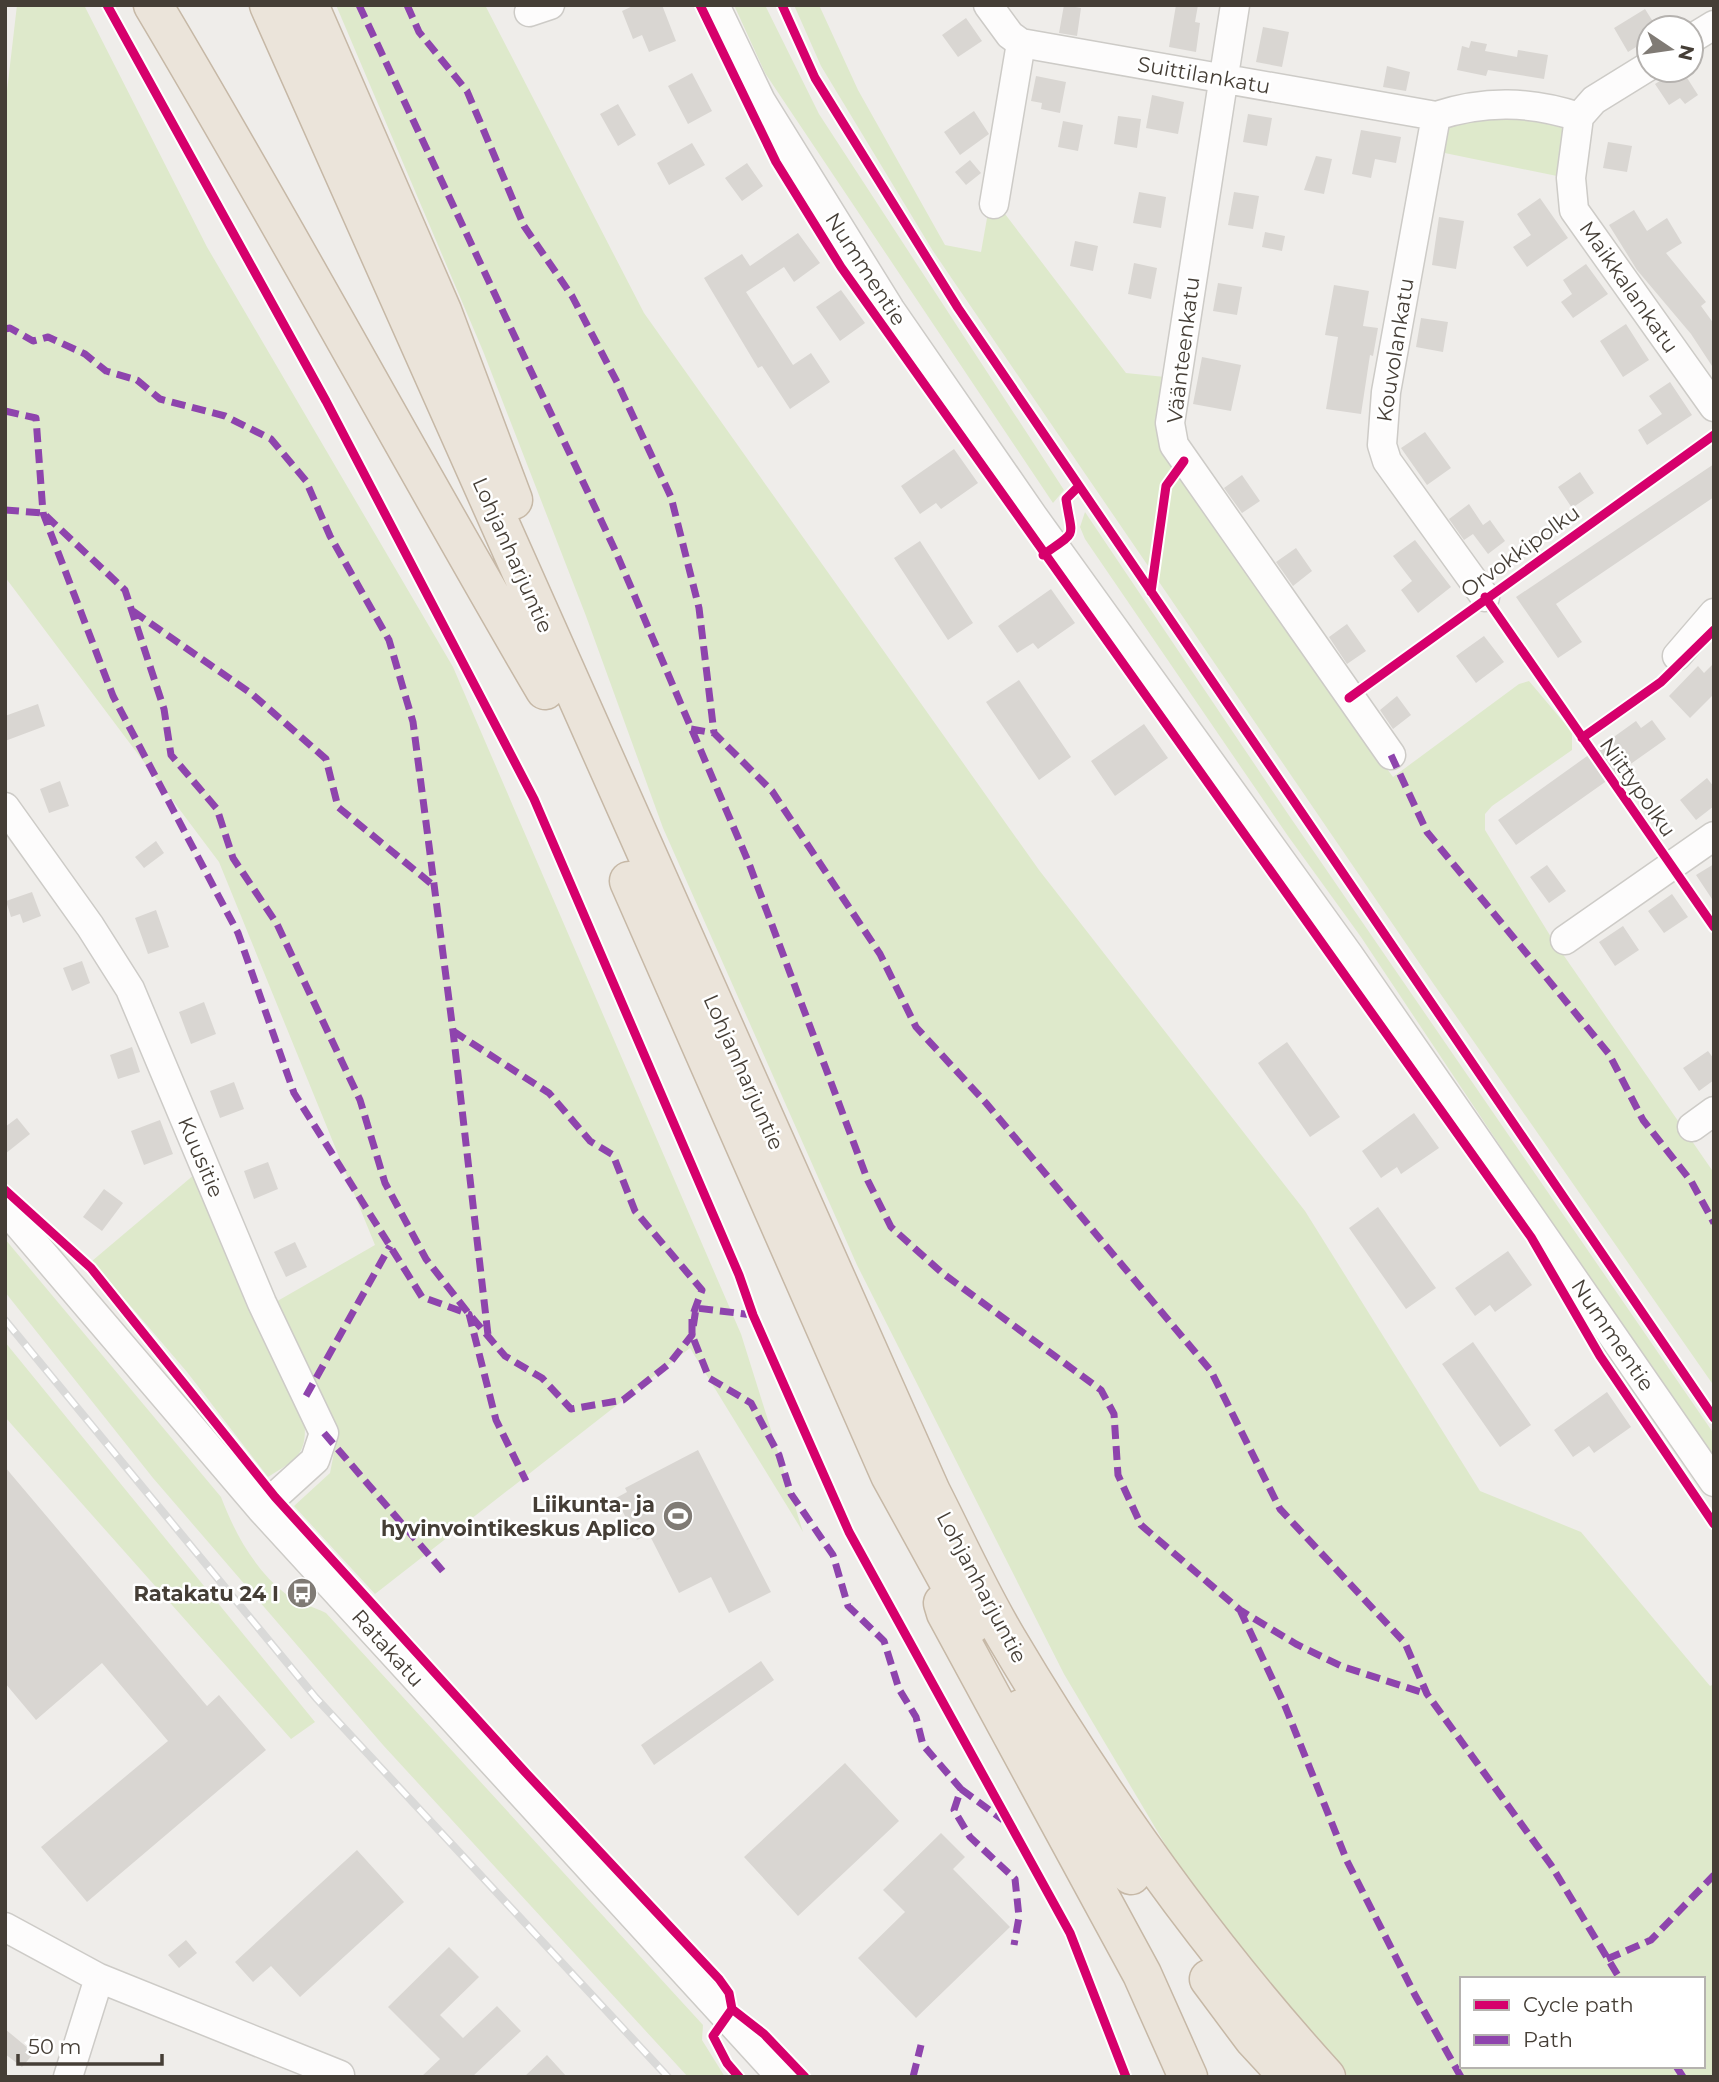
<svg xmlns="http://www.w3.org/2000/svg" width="1719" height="2082" font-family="Montserrat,sans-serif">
<rect width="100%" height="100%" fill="#efedea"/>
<path fill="#dee9cb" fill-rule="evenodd" d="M17 5H84L207 247 453 667 741 1334 803 1532 690 1348 375 1594 294 1506 330 1473 338 1432 274 1303 375 1245 219 862 5 577V108Z
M336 5H485L644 313 1039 870 1305 1211 1480 1491 1581 1532 1710 1686 1714 1684V2077H1349L1321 2050 1197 1898 1064 1674 857 1265 663 828 586 616 483 351ZM1462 1979H1703V2066H1462Z
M734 5H765L819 114 1064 490 1053 503 765 73Z
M794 5H819L858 90 945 245 981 252 989 207 1002 210 1126 373 1165 377 1163 417 1333 695 1393 777 1519 684 1529 681 1572 732V750L1492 806 1485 814V830L1551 937 1714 1173V1386L1435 986 933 251 821 66Z
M1501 112 1561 124 1566 131 1562 177 1435 151 1450 122Z
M1085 512 1288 814 1714 1434V1456L1598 1293 1361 937 1288 836 1085 539 1080 527Z
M195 1174 304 1415C308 1454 299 1458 268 1477L187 1372 92 1261Z
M5 1239 221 1497C235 1534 255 1570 287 1595 298 1603 314 1607 326 1613L703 2025 702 2040 725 2077H688L383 1745 153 1478 5 1292Z
M5 1342 315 1722 291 1739 5 1417Z"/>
<path fill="#d9d6d2" d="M635 5H662L676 41 649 52 642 35 633 39 622 11Z
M1064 5 1081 8 1077 36 1059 33Z
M1176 5H1198L1195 22 1200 23 1196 52 1169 47Z
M1645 9 1657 28H1649V39L1628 52 1614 28Z
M966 18 982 41 958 57 942 35Z
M1263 27 1289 32 1282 67 1256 62Z
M1471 41 1487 44 1485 51 1517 57 1518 50 1548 55 1544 79 1488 70 1486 76 1457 70 1462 46 1469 48Z
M1387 66 1410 72 1406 91 1383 87Z
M1677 70H1682L1698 95 1685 104 1680 98 1669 105 1655 84Z
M692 73 712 111 688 124 668 86Z
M1036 76 1066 82 1060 113 1041 109 1042 103 1031 101Z
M1152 95 1184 102 1178 134 1146 128Z
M618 104 636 135 618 146 600 114Z
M974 111 989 134 960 155 944 132Z
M1248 114 1272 118 1267 146 1243 142Z
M1118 116 1141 119 1137 148 1114 144Z
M1063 121 1083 125 1078 151 1058 147Z
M1361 130 1401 137 1396 163 1375 159 1371 178 1352 174Z
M1608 142 1632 146 1627 172 1603 168Z
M692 143 705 165 669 185 657 163Z
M1316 156 1332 159 1324 194 1304 190Z
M970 160 981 173 966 185 955 172Z
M747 163 763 186 742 201 725 178Z
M1139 192 1166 197 1161 228 1133 223Z
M1234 192 1259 196 1253 229 1228 225Z
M1540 198 1568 238 1527 267 1513 247 1531 235 1517 214Z
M1634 210 1647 231 1667 218 1682 243 1666 253 1706 302 1701 306 1714 324V369L1691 334 1637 270 1609 225Z
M1439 217 1464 221 1456 269 1432 265Z
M1265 232 1285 236 1282 251 1262 247Z
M798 233 820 263 794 282 784 267 746 292 793 365 811 353 830 382 790 409 762 366 758 368 704 278 742 254 750 266Z
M1075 241 1098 246 1093 271 1070 266Z
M1134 263 1157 268 1151 299 1128 294Z
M1586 264 1608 294 1573 318 1561 302 1572 294 1563 280Z
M1218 283 1242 287 1237 315 1213 311Z
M1334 285 1369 291 1363 326 1378 328 1373 356 1370 355 1361 414 1326 409 1338 337 1325 335Z
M841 290 865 323 840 341 816 307Z
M1421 318 1448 322 1443 352 1416 347Z
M1626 324 1649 360 1623 377 1600 341Z
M1202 357 1241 365 1231 411 1193 404Z
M1670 382 1692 415 1647 445 1638 430 1662 414 1649 396Z
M1425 432 1451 468 1427 485 1401 448Z
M954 449 978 483 941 509 936 503 920 514 901 486Z
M1714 464V497L1556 604 1582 642 1558 658 1516 597Z
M1580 472 1594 493 1572 508 1558 487Z
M1242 475 1260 501 1242 513 1224 488Z
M1469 504 1483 525 1490 520 1505 541 1488 554 1473 534 1464 540 1449 519Z
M1415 540 1451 587 1418 613 1401 590 1412 581 1393 556Z
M920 541 973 623 948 640 894 558Z
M1296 548 1312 571 1293 586 1276 562Z
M1051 589 1075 623 1038 649 1033 643 1017 653 998 626Z
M1347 624 1366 651 1347 664 1329 637Z
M1484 636 1504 662 1476 683 1456 656Z
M1714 663V694L1690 718 1669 696 1698 666 1704 673Z
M1019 680 1071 757 1039 780 986 702Z
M1397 696 1411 715 1393 729 1380 710Z
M38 704 45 726 5 741V716Z
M1652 720 1666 739 1516 845 1498 820 1636 721 1641 728Z
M1144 724 1168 758 1115 796 1091 761Z
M1707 778 1714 787V806L1696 820 1680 800Z
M60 781 69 806 49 813 40 789Z
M156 841 164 853 144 868 135 857Z
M1714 864V902L1696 875Z
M1547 865 1566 891 1549 903 1530 877Z
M32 892 41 916 23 923 20 914 11 917 6 901Z
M1672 894 1688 917 1664 933 1648 911Z
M156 910 169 947 148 954 135 918Z
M1623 926 1639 950 1615 966 1599 942Z
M82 961 90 983 72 991 63 968Z
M204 1002 216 1034 191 1044 179 1012Z
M1287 1042 1340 1117 1310 1137 1258 1063Z
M132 1047 140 1072 118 1079 110 1055Z
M1708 1051 1714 1059V1080L1699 1091 1683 1068Z
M234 1082 244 1109 220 1118 210 1091Z
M1414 1113 1439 1148 1401 1174 1397 1167 1381 1178 1362 1151Z
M17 1118 30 1134 5 1154V1127Z
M160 1120 173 1154 144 1165 131 1131Z
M268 1162 278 1189 254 1199 244 1171Z
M104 1189 123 1203 102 1231 83 1217Z
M1378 1207 1436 1288 1406 1309 1349 1228Z
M295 1242 307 1267 286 1277 274 1252Z
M1508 1251 1532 1285 1495 1312 1490 1305 1475 1316 1455 1288Z
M1473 1342 1531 1425 1500 1447 1442 1364Z
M1607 1392 1631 1427 1594 1453 1589 1446 1573 1457 1554 1430Z
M698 1450 771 1592 729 1613 711 1577 679 1593 649 1534 637 1540 616 1498 627 1492 625 1488Z
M5 1467 207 1706 219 1695 266 1750 87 1902 41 1847 168 1741 102 1663 36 1720 5 1683Z
M761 1661 774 1680 654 1765 641 1745Z
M845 1763 899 1821 798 1916 744 1857Z
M941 1833 965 1857 953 1869 1010 1927 916 2018 858 1958 905 1912 883 1890Z
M357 1850 404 1902 300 1997 271 1966 253 1982 235 1962Z
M186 1940 197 1953 179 1968 168 1955Z
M449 1947 479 1977 440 2015 463 2038 497 2006 521 2031 472 2077H421L440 2059 388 2007Z
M5 2029 34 2053 22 2067 5 2054Z
M547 2055 567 2077H524Z"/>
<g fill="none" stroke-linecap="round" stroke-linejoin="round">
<g stroke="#cdcbc7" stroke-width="31">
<path id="minor" d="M715 5 761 101 890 309 1033 516 1349 955 1714 1482
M988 5 1010 35 1021 43 1436 116C1485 100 1530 101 1579 117L1594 100 1649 66
M1235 5 1170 423 1174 445 1391 755
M529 12 550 5
M1691 39 1714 25
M1436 116 1386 392 1382 445 1387 461 1485 597
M1579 117 1571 178 1574 210 1714 407
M994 204 1021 43
M1677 656 1714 613
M5 807 90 926 130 989 262 1303 324 1433 315 1460 261 1509
M1565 940 1714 836
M1692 1127 1714 1111
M5 1209 261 1509 781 2077
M5 1927 99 1978 68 2077
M99 1978 340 2075"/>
</g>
<g stroke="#c6b8a6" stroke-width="41">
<path id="highway" d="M153 5C288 231 412 463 545 690
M269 5 931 1492C956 1541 979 1592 1007 1639 1099 1794 1204 1943 1326 2077
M309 5 442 311 513 500
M629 881 890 1475 972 1624
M943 1603 946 1613 1142 1974 1188 2077
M1021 1709 1071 1795 1131 1875
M1209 1979 1253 2038 1289 2077"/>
</g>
<use href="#minor" stroke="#fdfcfc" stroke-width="28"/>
<use href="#highway" stroke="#ebe4da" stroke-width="38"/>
<g stroke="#d9d9d8" stroke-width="8">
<path id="rail" d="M5 1320 316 1698 668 2077"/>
</g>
<use href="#rail" stroke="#fff" stroke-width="5" stroke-dasharray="16" stroke-linecap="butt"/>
<path stroke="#8e44ad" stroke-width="7" stroke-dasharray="14 7" stroke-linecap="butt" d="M359 5 615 550 748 861 868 1181 891 1227 941 1272 1101 1390 1114 1414 1118 1475 1141 1525 1240 1610 1296 1644 1341 1666 1427 1694
M407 5 419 32 467 91 524 226 572 296 617 382 671 497 699 608 714 733
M5 329 10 328 33 341 48 337 85 354 106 371 137 380 160 399 225 416 271 439 306 481 330 536 389 640 413 722 453 1031 488 1335
M5 411 36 418 43 513 113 696 238 933 294 1093 422 1297 469 1314 496 1420 526 1481
M5 510 43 513 125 590 164 709 171 755 217 809 233 858 277 924 360 1100 385 1183 426 1259 469 1314 505 1356 542 1378 571 1409 623 1400 669 1364 692 1335 696 1308 753 1315
M133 611 252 694 326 759 338 807 434 886
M691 729 714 733 772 791 880 954 916 1027 986 1103 1211 1371 1280 1509 1405 1643 1427 1694 1551 1865 1620 1979
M1391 755 1427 832 1609 1054 1643 1120 1691 1181 1714 1223
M453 1031 549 1093 590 1141 613 1155 635 1211 702 1290 692 1317V1335L709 1378 751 1403 779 1455 791 1494 833 1555 848 1606 884 1641 899 1689 916 1717 923 1745 961 1789 954 1810 970 1837 1015 1879 1019 1917 1014 1945
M306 1396 390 1246
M324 1433 447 1576
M1240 1610 1285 1706 1347 1861 1415 1995 1461 2077
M961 1789 1003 1820
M1607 1959 1651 1940 1714 1875
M1676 2066 1683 2077
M913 2077 921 2045"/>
<g stroke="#fff" stroke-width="13">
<path id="cycleway" d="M107 5 326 401 534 799 739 1275 753 1315 849 1532 1070 1933 1126 2077
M700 5 776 162 841 267 1531 1237 1600 1356 1714 1524
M782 5 815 78 958 308 1714 1418
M1043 555C1079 529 1072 540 1066 499L1079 486
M1151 592 1166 486 1184 461
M1485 597 1714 927
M1349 698 1714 435
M1582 738 1661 682 1714 630
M5 1190 91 1268 275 1497 526 1773 719 1979 729 1993 732 2009 713 2036 727 2063 739 2077
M732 2009 764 2034 805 2077"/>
</g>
<use href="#cycleway" stroke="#d6006c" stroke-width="9"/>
</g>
<defs>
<g id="stadium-disc" transform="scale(1.575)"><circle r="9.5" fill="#807b75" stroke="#fff"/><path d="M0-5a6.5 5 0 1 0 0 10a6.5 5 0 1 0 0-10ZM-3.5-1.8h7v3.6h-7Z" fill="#fff"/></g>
<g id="bus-disc" transform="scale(1.575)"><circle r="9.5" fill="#807b75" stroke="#fff"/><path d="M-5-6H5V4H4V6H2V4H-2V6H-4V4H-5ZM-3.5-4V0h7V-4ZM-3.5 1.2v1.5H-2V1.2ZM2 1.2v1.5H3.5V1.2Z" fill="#fff"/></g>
</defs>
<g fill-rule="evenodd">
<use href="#stadium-disc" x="678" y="1516"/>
<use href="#bus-disc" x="302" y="1593"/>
</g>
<g text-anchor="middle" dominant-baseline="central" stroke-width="5" stroke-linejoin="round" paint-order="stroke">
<g font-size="21" fill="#453e36" stroke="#fff">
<text transform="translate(1204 75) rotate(10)">Suittilankatu</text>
<text transform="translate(866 269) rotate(57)">Nummentie</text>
<text transform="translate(1629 287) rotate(55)">Maikkalankatu</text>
<text transform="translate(1183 350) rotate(-83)">Väänteenkatu</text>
<text transform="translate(1395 350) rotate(-81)">Kouvolankatu</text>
<text transform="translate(1520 551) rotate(-36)">Orvokkipolku</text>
<text transform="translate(513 555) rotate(66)">Lohjanharjuntie</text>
<text transform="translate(1638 787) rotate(55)">Niittypolku</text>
<text transform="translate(744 1072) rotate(66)">Lohjanharjuntie</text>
<text transform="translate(201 1157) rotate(67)">Kuusitie</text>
<text transform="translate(1613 1335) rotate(56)">Nummentie</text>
<text transform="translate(982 1587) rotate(62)">Lohjanharjuntie</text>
<text transform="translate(388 1648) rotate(48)">Ratakatu</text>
</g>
<g font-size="21" font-weight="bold" fill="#453e36" stroke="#fff" text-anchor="end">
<text x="655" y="1504">Liikunta- ja<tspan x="655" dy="24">hyvinvointikeskus Aplico</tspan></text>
<text x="279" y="1593">Ratakatu 24 I</text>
</g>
</g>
<rect width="1719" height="2082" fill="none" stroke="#453e36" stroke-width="14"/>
<rect x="1460" y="1977" width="245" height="91" fill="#ffffff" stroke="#b5b2af" stroke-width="2"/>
<rect x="1474" y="2000" width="35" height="10" fill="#d6006c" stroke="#b5b2af" stroke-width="2"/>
<text x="1523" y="2012" font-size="21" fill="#453e36">Cycle path</text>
<rect x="1474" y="2035" width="35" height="10" fill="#8e44ad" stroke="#b5b2af" stroke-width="2"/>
<text x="1523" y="2047" font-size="21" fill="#453e36">Path</text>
<g transform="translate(1670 49) rotate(103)"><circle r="33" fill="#ffffff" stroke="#b5b2af" stroke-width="2"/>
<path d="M0-5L12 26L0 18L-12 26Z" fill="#807b75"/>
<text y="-10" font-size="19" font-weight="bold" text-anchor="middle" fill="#453e36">N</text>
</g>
<path d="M18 2054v10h144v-10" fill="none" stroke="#453e36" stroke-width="3.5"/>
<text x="28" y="2054" font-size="21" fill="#453e36" stroke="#ffffff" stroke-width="5" paint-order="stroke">50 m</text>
</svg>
